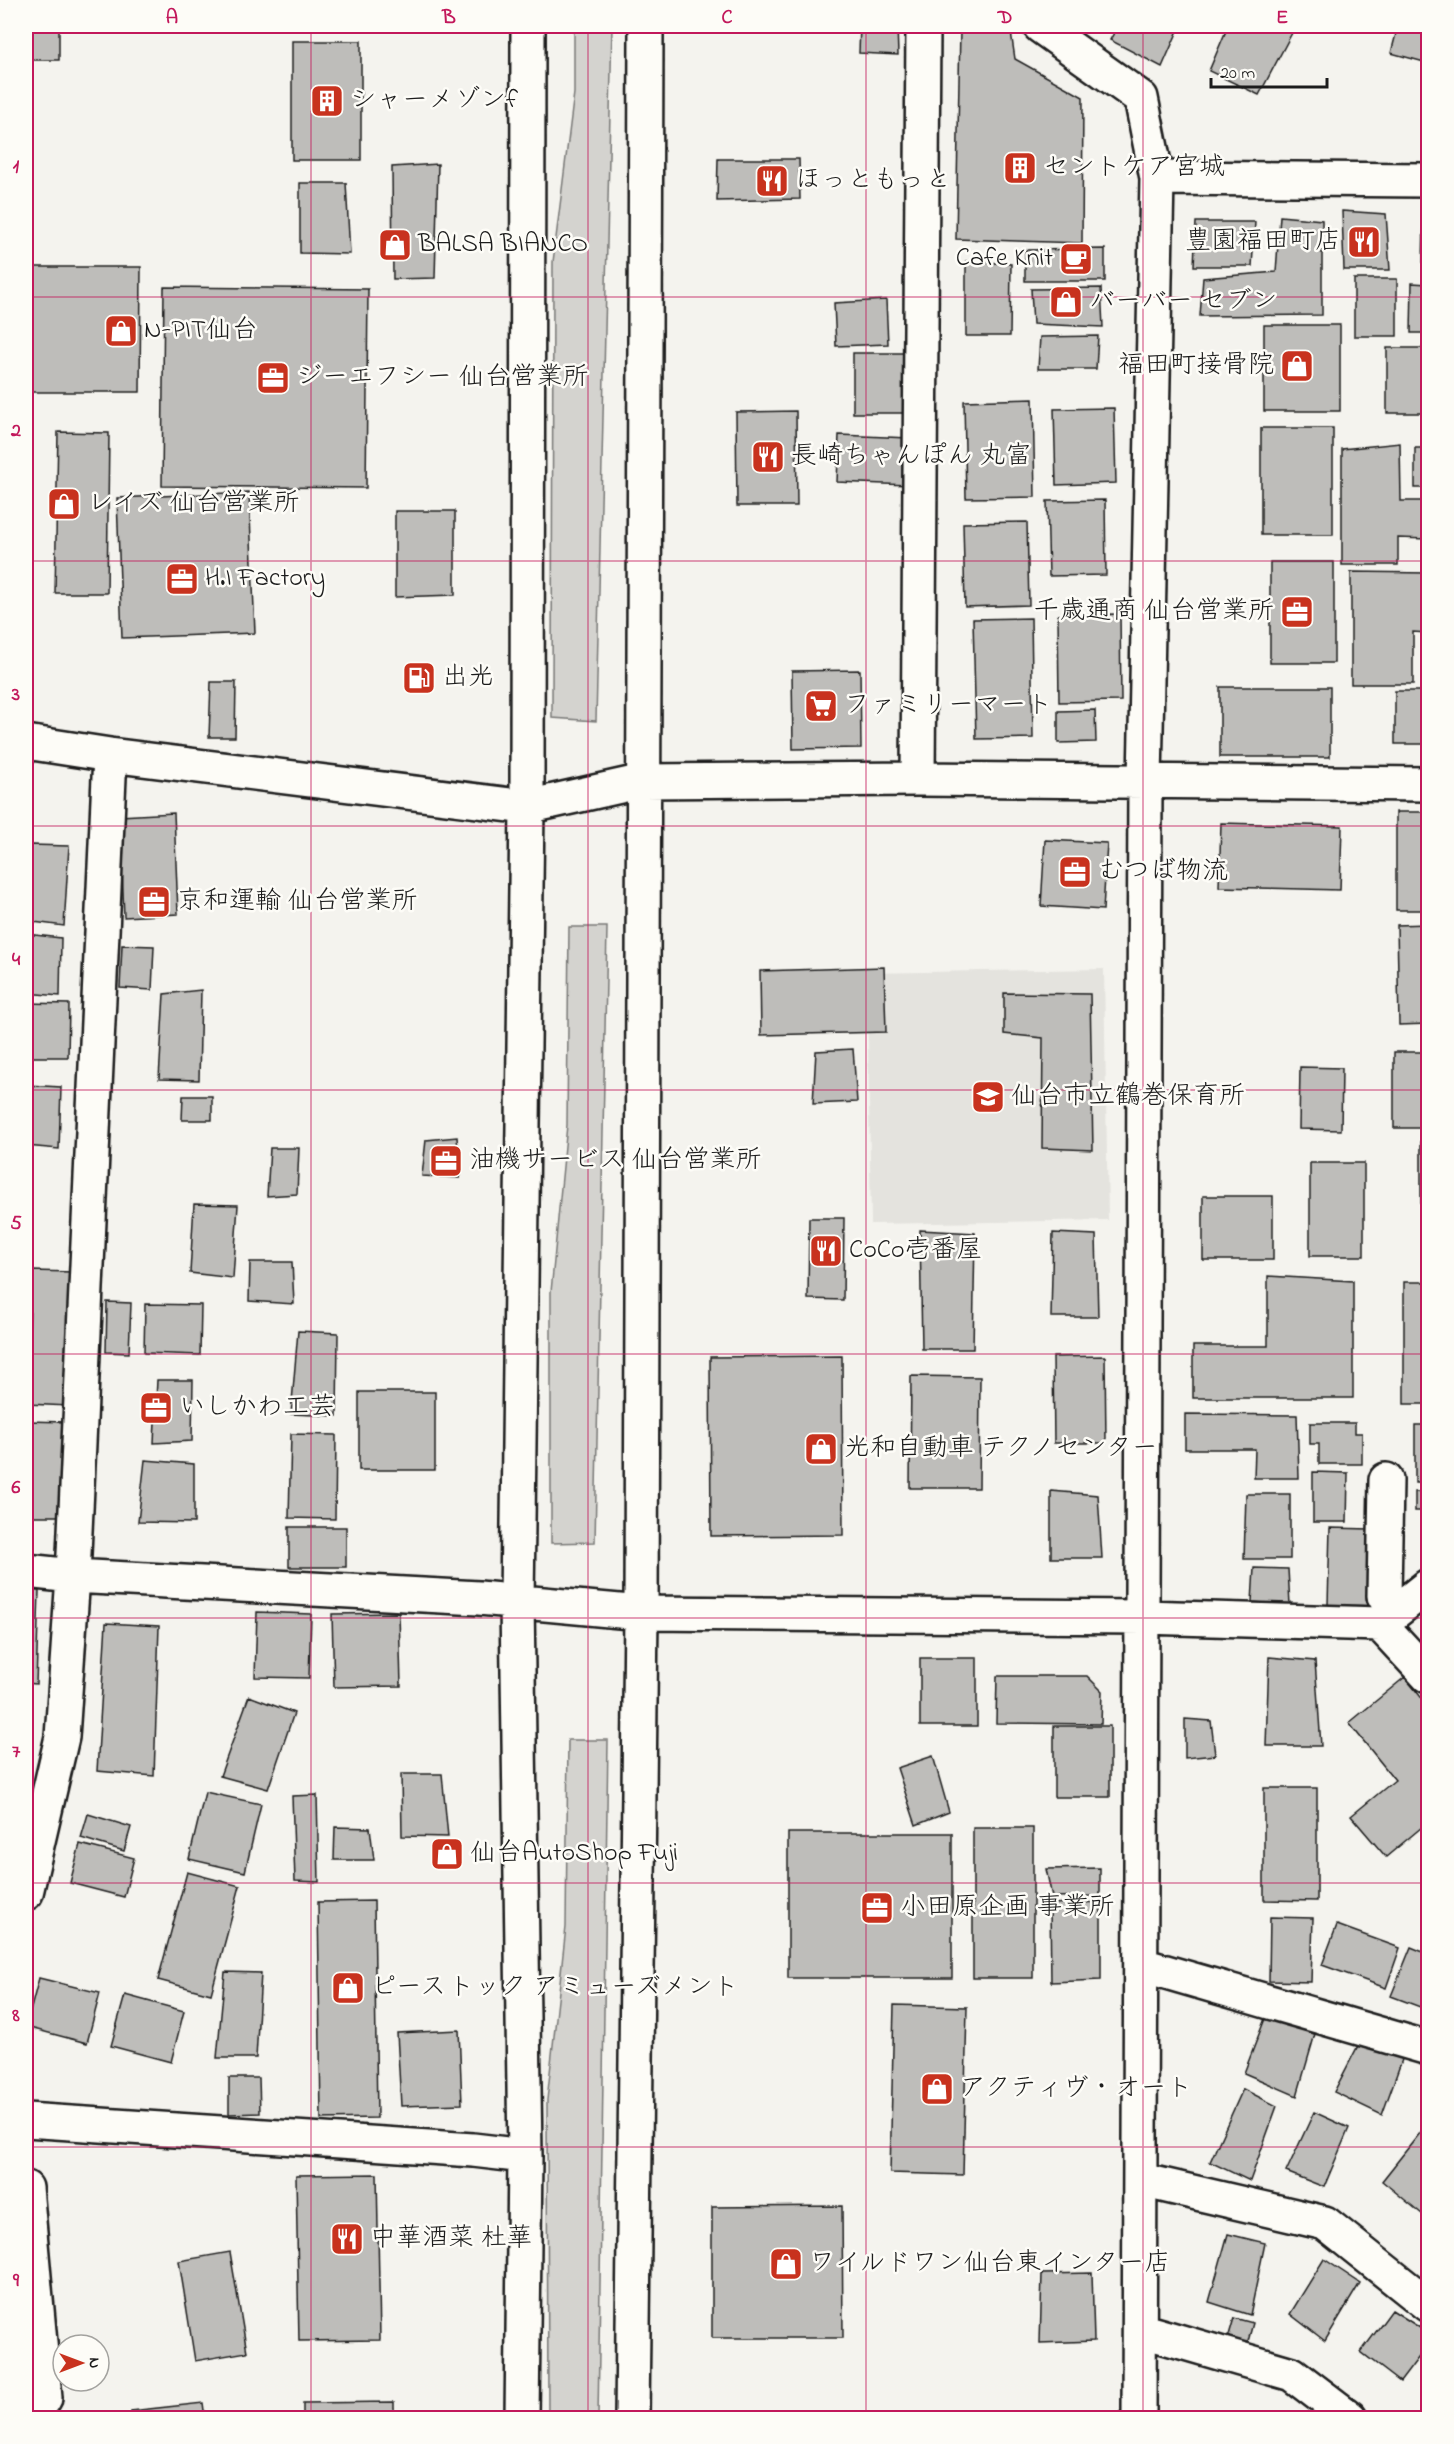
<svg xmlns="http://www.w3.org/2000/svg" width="1454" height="2444" font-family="'Indie Flower','Klee One',sans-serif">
<rect width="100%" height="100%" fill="#f4f3ee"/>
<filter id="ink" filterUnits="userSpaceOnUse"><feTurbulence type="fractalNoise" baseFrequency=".0167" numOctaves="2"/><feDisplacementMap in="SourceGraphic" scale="12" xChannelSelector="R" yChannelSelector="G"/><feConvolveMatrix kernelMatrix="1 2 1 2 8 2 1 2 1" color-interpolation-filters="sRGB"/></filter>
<g filter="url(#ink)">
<path fill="#e4e3de" d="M1104 969 1108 1220 871 1224 867 973Z"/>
<path fill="#d4d3cf" stroke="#787876" stroke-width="1.5" d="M574 26H612L596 721 552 718 553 262 574 93Z
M569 927H607L595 1542 551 1543V1292L567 1125Z
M568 1740H608L598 2418H548L547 2100 566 1927Z"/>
<path fill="#bebdba" stroke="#1c1c1c" stroke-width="1.5" d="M26 26H59V60H26Z
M71 26H174V32L71 29Z
M860 26H897L898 55 859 53Z
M1118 26H1180L1162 67 1110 40Z
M1228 26H1281L1293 31 1259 95 1209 71Z
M1398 26H1428V63L1391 53Z
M960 29 1011 32 1015 59 1083 97 1082 243 956 239Z
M292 41H361V160H292Z
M718 159H799L800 199 717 201Z
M438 164 435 278 393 279 392 167Z
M300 183H346L350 254 300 253Z
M1342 211 1386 214 1390 270H1344Z
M1428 214V266H1423L1424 215Z
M1280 216 1322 220V315L1200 316 1203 278 1276 272Z
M1196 222H1255L1252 266H1194Z
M1105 249V281H1025V250Z
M966 261 1011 264 1010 336H966Z
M26 267H141L140 392H26Z
M1354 279H1397V336H1354Z
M1412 283 1428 284V333H1411Z
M164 287 368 289 366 488 162 486Z
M1101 288 1103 327 1033 324 1031 289Z
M886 300 888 344 836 346 834 303Z
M1264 325H1340V411H1264Z
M1098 336 1096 369H1038L1040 337Z
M1387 348H1428V413H1387Z
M853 353H906V413H853Z
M1033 399 1035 497 966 498 964 401Z
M1114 408 1116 483 1056 485 1054 409Z
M796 411 797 506H737L736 412Z
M1261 428H1333V535H1261Z
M58 432 109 433 107 593H55Z
M839 435 909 438 908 485 837 482Z
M1400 443 1401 501H1428V539L1398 538V565H1342V449Z
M1415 448H1428V488H1415Z
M249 492 255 633 122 638 117 498Z
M1105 500 1106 575 1049 576 1047 501Z
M395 511H455V595L395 597Z
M1027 522 1029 605 965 607 963 523Z
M1270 562H1334V663H1270Z
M1351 572 1428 573V633L1413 632V684H1351Z
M1120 614 1121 701 1059 702 1058 615Z
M1031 618 1033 738 976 739 973 619Z
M860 670 861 748 793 749 792 671Z
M211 682H236L235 737H209Z
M1220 687H1330V757H1220Z
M1395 691H1428V744H1395Z
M1095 710 1096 742 1058 743V711Z
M1396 812H1428V910H1396Z
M174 813 178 914 124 917 120 816Z
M1221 823 1342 826 1340 890 1219 887Z
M1045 840 1107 843 1103 910 1041 906Z
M30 845 69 846 64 926 26 921Z
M1428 924V1024L1399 1025 1397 925Z
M26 934 61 938 60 996 26 993Z
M122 945 154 946 152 990 120 988Z
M884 967 886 1032 761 1035 760 971Z
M201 990 199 1080 159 1079 164 994Z
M1004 993 1090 994 1093 1150 1042 1148 1043 1038 1004 1034Z
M26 1003 69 1004 68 1057H26Z
M853 1049 857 1102 813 1104 816 1051Z
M1394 1052H1428V1128H1394Z
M1300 1067 1342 1068 1341 1130 1299 1129Z
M26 1085 61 1087 59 1149 26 1146Z
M183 1096H212V1120H182Z
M457 1137 460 1178 422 1176 426 1140Z
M1421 1139H1428V1249H1421Z
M270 1148H299L297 1194 267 1196Z
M1310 1163H1364V1256H1310Z
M1203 1196H1273V1260H1203Z
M194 1204 238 1205 233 1278 190 1273Z
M809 1218H844L843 1300 808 1299Z
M920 1230 975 1233 973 1349H922Z
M1053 1233 1096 1235 1098 1317H1051Z
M250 1262H292L294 1304 249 1301Z
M31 1271 74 1272 69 1406 27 1404Z
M1268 1276 1353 1281V1398H1193V1346H1268Z
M1404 1282H1428V1404H1404Z
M107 1302 131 1303 129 1353 106 1352Z
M145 1304 201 1305 200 1355 144 1353Z
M298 1331 338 1333 337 1416 291 1414Z
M842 1356 843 1535 711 1536 710 1357Z
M1105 1356 1106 1443H1054L1053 1357Z
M911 1376 980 1377 979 1488H910Z
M157 1380H193L192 1441 154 1443Z
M359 1392H435V1470H359Z
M1185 1414 1297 1415 1299 1478H1254L1255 1449H1185Z
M26 1421 66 1422 63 1516H26Z
M1310 1423H1355V1433H1362V1464H1319V1444H1310Z
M1415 1425H1428V1483H1415Z
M291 1434 336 1435 335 1519 289 1518Z
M145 1460 194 1464V1523L138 1522Z
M1313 1472 1348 1473 1347 1522H1313Z
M1051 1491 1098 1495 1102 1558H1051Z
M1415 1492H1428V1525V1511H1415Z
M1246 1494H1290V1559H1244Z
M289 1527H346V1567H289Z
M1330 1528 1370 1529 1371 1607 1328 1605Z
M1254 1568 1288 1569 1290 1605 1252 1602Z
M26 1590 39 1591 36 1684 26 1683Z
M257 1612 311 1614 309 1678 255 1677Z
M399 1613 401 1686 334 1687 332 1614Z
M106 1623 159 1626 154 1776 97 1771Z
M1269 1657 1315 1661 1321 1746H1266Z
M920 1658H977V1726H920Z
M997 1676H1087L1102 1691 1101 1724 996 1723Z
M1405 1677 1428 1706V1822L1386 1857 1351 1816 1395 1780 1349 1723Z
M249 1696 294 1713 268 1789 220 1776Z
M1185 1719 1211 1721 1215 1755 1185 1758Z
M1054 1726H1110V1797H1054Z
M933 1756 949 1812 916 1825 897 1768Z
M401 1774H442L448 1837 402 1836Z
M1264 1788H1317V1901L1264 1900Z
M205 1792 261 1804 245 1872 189 1859Z
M317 1795 319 1882 295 1881 292 1796Z
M88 1814 131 1827 124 1851 81 1838Z
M335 1827 370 1828 374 1860H334Z
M973 1828H1033V1978H973Z
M788 1833H952V1978H788Z
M80 1844 134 1858 124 1897 70 1883Z
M1100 1868V1896L1052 1897 1046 1869Z
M187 1872 240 1886 211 1994 158 1980Z
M374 1901 377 2118 321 2119 318 1902Z
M1101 1902V1980L1051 1982 1050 1904Z
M1270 1917 1313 1918 1311 1982 1269 1981Z
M1337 1925 1400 1948 1386 1988 1322 1965Z
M1411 1947 1428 1954V2010L1391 1996Z
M225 1972 261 1973 256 2058H217Z
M39 1978 100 1993 87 2043 26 2027Z
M125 1995 184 2011 171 2062 111 2046Z
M894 2005 967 2007 963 2175 890 2173Z
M1266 2016 1315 2034 1297 2096 1244 2073Z
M459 2030 462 2104 401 2106 397 2033Z
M1362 2038 1404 2054 1382 2115 1334 2092Z
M229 2078H259L260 2113 229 2114Z
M1243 2089 1277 2106 1250 2181 1210 2162Z
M1314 2112 1349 2128 1324 2187 1286 2172Z
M1428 2123V2219L1382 2181Z
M377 2174 380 2340 299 2341 296 2175Z
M842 2206 843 2338H712V2207Z
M1228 2234 1265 2243 1250 2315 1209 2302Z
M230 2252 247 2352 195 2361 179 2261Z
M1324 2259 1360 2283 1325 2341 1290 2314Z
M1092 2273 1094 2341 1040 2343 1042 2274Z
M1392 2310 1428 2333V2345L1400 2382 1361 2352Z
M1234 2318 1253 2323 1246 2349 1227 2342Z
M394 2402V2418H303V2403Z
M203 2403 205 2418H132L131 2411Z"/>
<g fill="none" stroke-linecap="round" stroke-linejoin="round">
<g stroke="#1c1c1c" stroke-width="38">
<path id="minor" d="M1040 26 1141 98 1157 178 1145 781 1139 2418
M1157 178 1428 180
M26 742 110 755 527 807 643 781 918 779 1428 784
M918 779 923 26
M1386 1480 1384 1596 1395 1612
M26 1571 73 1576 479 1598 641 1613 1143 1617 1380 1624 1428 1586
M1380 1624 1428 1676
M26 1893 62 1737 73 1576 110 755
M1142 1965 1428 2048
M26 2120 473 2150 525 2156
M1141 2180 1325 2223 1428 2305
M26 2188 45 2398 32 2418
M1140 2330 1292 2374 1350 2418
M522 2418 525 2156 517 1602 527 807 528 26
M632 2418 641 1613 646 26"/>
</g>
<use href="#minor" stroke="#fdfcf7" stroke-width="33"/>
</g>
</g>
<path fill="none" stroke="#c2185b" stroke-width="1.5" stroke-opacity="0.55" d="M311 26V2418M588 26V2418M866 26V2418M1143 26V2418M26 297H1428M26 561H1428M26 826H1428M26 1090H1428M26 1354H1428M26 1618H1428M26 1883H1428M26 2147H1428"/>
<defs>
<g id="building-square" transform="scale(1.725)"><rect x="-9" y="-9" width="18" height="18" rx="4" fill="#c8321e" stroke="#fdfcf7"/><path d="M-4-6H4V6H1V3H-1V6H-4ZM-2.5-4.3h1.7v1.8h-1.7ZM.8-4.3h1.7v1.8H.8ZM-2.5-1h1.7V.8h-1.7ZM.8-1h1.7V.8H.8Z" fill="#fff"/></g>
<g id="restaurant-square" transform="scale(1.725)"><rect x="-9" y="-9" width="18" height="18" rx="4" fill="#c8321e" stroke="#fdfcf7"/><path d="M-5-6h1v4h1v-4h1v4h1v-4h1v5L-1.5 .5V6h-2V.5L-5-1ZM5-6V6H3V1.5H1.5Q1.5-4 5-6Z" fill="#fff"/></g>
<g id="shop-square" transform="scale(1.725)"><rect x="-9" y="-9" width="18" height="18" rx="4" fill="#c8321e" stroke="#fdfcf7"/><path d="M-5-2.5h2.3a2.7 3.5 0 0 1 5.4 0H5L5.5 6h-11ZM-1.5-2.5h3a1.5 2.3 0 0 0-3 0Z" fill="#fff"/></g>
<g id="cafe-square" transform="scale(1.725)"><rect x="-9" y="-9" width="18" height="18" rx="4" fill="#c8321e" stroke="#fdfcf7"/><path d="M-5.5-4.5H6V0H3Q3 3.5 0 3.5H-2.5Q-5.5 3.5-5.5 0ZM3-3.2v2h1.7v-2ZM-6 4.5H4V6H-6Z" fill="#fff"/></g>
<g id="office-square" transform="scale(1.725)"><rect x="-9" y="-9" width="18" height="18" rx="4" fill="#c8321e" stroke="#fdfcf7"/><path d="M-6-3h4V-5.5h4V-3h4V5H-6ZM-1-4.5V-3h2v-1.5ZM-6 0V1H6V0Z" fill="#fff"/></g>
<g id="fuel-square" transform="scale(1.725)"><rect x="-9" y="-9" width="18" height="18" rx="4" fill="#c8321e" stroke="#fdfcf7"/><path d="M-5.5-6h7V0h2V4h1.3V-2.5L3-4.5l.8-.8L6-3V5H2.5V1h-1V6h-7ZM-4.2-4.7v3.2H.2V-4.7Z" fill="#fff"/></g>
<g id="supermarket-square" transform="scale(1.725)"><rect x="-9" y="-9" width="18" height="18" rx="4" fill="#c8321e" stroke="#fdfcf7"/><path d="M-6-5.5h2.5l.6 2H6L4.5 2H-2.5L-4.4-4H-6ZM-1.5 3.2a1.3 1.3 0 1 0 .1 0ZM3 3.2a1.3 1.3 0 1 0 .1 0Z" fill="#fff"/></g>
<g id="school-square" transform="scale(1.725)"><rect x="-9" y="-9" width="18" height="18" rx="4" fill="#c8321e" stroke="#fdfcf7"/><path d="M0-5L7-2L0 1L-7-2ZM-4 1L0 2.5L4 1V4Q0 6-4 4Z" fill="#fff"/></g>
</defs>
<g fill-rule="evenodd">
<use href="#building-square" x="327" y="101"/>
<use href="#building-square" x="1020" y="168"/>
<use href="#restaurant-square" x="772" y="181"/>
<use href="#restaurant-square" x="1364" y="242"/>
<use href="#shop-square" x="395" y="245"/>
<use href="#cafe-square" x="1076" y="259"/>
<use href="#shop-square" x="1066" y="302"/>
<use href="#shop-square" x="121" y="331"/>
<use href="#shop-square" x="1297" y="366"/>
<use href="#office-square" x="273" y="378"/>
<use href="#restaurant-square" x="768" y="457"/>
<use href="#shop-square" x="64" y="504"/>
<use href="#office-square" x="182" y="579"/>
<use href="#office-square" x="1297" y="612"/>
<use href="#fuel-square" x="419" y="678"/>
<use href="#supermarket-square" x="821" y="706"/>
<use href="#office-square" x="1075" y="872"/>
<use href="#office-square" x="154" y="902"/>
<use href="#school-square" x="988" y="1097"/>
<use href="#office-square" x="446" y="1161"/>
<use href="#restaurant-square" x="826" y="1251"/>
<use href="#office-square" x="156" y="1408"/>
<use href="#shop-square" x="821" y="1449"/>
<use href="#shop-square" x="447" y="1854"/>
<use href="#office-square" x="877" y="1908"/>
<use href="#shop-square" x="348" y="1988"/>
<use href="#shop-square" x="937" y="2089"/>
<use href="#restaurant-square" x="347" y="2239"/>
<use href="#shop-square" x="786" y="2264"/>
</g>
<g text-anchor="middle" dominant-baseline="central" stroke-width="5" stroke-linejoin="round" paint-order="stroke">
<g font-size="26" fill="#1c1c1c" stroke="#fdfcf7" text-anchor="start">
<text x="350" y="101">シャーメゾンf</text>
<text x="1043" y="168">セントケア宮城</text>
<text x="795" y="181">ほっともっと</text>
<text x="1341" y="242" text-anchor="end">豊園福田町店</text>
<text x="418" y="245">BALSA BIANCO</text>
<text x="1053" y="259" text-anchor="end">Cafe Knit</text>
<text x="1089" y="302">バーバー セブン</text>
<text x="144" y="331">N-PIT仙台</text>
<text x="1274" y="366" text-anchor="end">福田町接骨院</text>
<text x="296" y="378">ジーエフシー 仙台営業所</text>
<text x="791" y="457">長崎ちゃんぽん 丸富</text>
<text x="87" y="504">レイズ 仙台営業所</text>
<text x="205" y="579">H.I Factory</text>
<text x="1274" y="612" text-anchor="end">千歳通商 仙台営業所</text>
<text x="442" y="678">出光</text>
<text x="844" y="706">ファミリーマート</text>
<text x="1098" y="872">むつば物流</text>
<text x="177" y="902">京和運輸 仙台営業所</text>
<text x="1011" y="1097">仙台市立鶴巻保育所</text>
<text x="469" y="1161">油機サービス 仙台営業所</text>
<text x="849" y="1251">CoCo壱番屋</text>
<text x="179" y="1408">いしかわ工芸</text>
<text x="844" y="1449">光和自動車 テクノセンター</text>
<text x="470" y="1854">仙台AutoShop Fuji</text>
<text x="900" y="1908">小田原企画 事業所</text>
<text x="371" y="1988">ピーストック アミューズメント</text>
<text x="960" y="2089">アクティヴ・オート</text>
<text x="370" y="2239">中華酒菜 杜華</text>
<text x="809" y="2264">ワイルドワン仙台東インター店</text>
</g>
</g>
<rect width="1454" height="2444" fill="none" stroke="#fdfcf7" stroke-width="66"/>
<g transform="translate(81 2363) rotate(90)"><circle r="28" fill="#fdfcf7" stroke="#a3a29f" stroke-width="1.5"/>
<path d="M0-4.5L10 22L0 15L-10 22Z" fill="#c8321e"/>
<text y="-9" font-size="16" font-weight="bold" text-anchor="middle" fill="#1c1c1c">N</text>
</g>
<path d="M1211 78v9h116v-9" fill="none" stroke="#1c1c1c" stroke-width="3"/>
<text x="1220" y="78" font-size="18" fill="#1c1c1c" stroke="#fdfcf7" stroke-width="4.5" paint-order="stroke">20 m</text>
<rect x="33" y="33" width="1388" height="2378" fill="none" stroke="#c2185b" stroke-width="2"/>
<g font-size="20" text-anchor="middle" font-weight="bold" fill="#c2185b">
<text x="172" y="23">A</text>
<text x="449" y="23">B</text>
<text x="727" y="23">C</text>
<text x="1005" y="23">D</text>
<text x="1282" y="23">E</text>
<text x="16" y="172">1</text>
<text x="16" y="436">2</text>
<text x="16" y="700">3</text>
<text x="16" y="965">4</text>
<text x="16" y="1229">5</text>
<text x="16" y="1493">6</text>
<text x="16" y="1757">7</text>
<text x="16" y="2021">8</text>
<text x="16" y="2286">9</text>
</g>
</svg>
